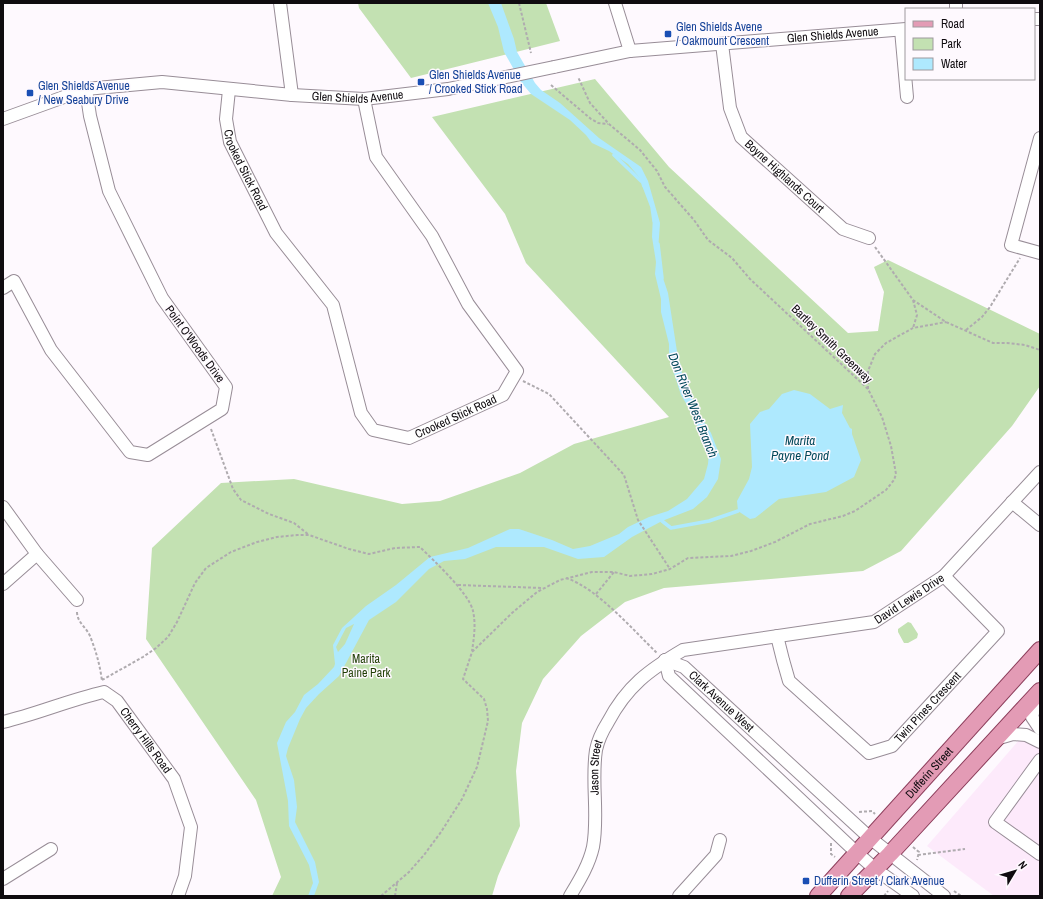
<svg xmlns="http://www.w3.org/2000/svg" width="1043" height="899" font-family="'Archivo Narrow',sans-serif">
<rect width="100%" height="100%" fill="#fef9fe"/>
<path fill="#fdeafb" d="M1040 716V896H994L927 846Z"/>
<path fill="#c3e1b2" d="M358 3H546L560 41 411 78 359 8Z
M595 79 669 167 848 333 878 331 884 292 874 267 888 260 1040 334V386L1012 426 901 551 863 571 664 588 625 602 581 636 543 679 522 723 516 771 520 826 498 876 492 896H272L281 877 256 800 146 639 152 548 221 483 294 479 402 504 440 501 520 473 574 444 669 417 526 263 505 214 432 117Z
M908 622 911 623 918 634 917 638 908 643H904L898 632V629Z"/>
<path fill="#aee9fe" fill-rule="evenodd" d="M488 3H501L514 39 517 52 535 83 541 90 560 103 599 138 641 167 648 181 660 223 658 251 660 269 668 293 678 358 681 366 682 375 700 415 711 433 721 459 718 479 707 497 693 509 662 521 632 537 604 557 578 559 544 547H496L465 559 444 561 429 569 396 602 369 620 339 676 319 694 306 708 300 719 288 748 286 756 294 780 297 807 295 822 315 862 319 882 314 896H308L313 883 309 865 289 826 288 801 277 743 286 722 295 712 304 695 318 684 334 667 335 664 333 645 342 628 366 606 396 585 430 557 468 548 510 529H519L552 540 573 549 590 546 619 534 628 527 649 517 668 511 687 499 704 479 708 464 709 452 690 410 681 395 669 358V344L661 312V299L655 274 656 262 652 237 653 214 646 192 642 186 639 177 628 164 609 151 592 143 586 135 570 120 531 94 521 82 504 52 498 27ZM354 624 345 644 338 652 336 647 346 628Z
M794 390 810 394 830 409 843 405 842 413 850 428 852 429V434L861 460 854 477 826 492 779 499 755 518 750 519 738 511 737 501 749 479 752 467 750 424 760 412 769 409 782 394Z"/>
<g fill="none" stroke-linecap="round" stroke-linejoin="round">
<path stroke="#aee9fe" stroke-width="3.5" d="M614 155 641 181
M644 186 652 207 654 221
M658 244 662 278
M662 521 671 528 709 521 738 511"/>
<g stroke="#988d97" stroke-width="14">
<g id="minor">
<path d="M280 3 292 95"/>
<path d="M615 3 630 51"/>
<path d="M956 3V9"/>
<path d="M1034 19H1040"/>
<path d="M901 30 907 97"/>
<path id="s1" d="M722 44 730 108 741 137 843 229 869 238"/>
<path id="s2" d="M554 67 630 51 906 29"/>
<path id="s3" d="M229 90 226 119 230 142 276 233 333 305 361 413 373 430 409 438 503 395 517 371 468 304 432 236 376 157 364 99"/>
<path id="s4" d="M3 119 86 89 162 82 292 95 364 99 448 89"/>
<path d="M1040 138 1011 245 1040 253"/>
<path d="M3 288 14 281 51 350 130 452 148 455 222 409 226 387 162 298 109 191 90 116 86 89"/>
<path d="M1012 502 1040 525"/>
<path d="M3 507 37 554 3 584"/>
<path d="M37 554 77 600"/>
<path id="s5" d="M777 636 783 660 789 681 869 753 892 746 998 631 944 576"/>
<path id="s6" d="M665 660 684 667 870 838 944 896"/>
<path d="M665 660 669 676 857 853 875 869 913 896"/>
<path d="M1038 693 1032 717 1040 729"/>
<path id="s7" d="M3 722C37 714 69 700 104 692L117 701 174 779 191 827 185 876 178 896"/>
<path d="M996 739 1013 734 1026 735 1040 742"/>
<path d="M1040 760 995 822 1040 854"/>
<path d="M3 879 51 849"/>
<path id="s8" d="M570 896C579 881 589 865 593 847 599 815 591 782 596 750 598 740 603 730 608 722 627 686 649 670 683 650L874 622 944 576 1040 472"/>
<path d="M679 896 716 855 720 840"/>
</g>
</g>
<g stroke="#8c3d5b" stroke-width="18">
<g id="major">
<path id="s9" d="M818 896 1040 650"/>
<path d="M849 896 890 854 1040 691"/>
</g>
</g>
<path stroke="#afabaf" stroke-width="2" stroke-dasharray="3 2" stroke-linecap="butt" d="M519 3 531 53
M551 85 591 119 598 123 608 124
M875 247 913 300 946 322 993 343H1007L1025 345 1040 350
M913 300 917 315 913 328
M966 330 982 317 990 307 1020 258
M523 381 549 394 624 475 638 520 670 569
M868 389V371L875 354 886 343 913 328 946 322
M211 429 233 489 241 500 269 514 294 523 309 535
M566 578C597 588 633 630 657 653
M458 585 543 588
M596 594 614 572
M77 612C77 622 86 627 90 636 96 651 100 665 102 681
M102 680 143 657 156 648 168 637 177 622 195 583 206 568 231 552 257 542 277 537 297 535H309L349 549 369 554 395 548 420 547C434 561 469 593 473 611 476 624 474 638 472 651
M859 812 872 811 875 814
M831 843V854L835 857
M913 847 919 852 917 860
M918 855 965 849
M954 891 961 896
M381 896 409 872 424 855 441 832 462 799 477 767 488 721 487 709 484 699 463 679 472 652 512 613 537 592 560 580 592 572H614L630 576 652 574 670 569 688 558 731 556 751 551 775 542 810 524 843 516 855 511 886 490 894 480 896 474 891 446 882 417 868 389 750 279 732 258 708 240 694 220 665 187 657 171 640 150 609 124 590 103 578 77
M395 896 397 883
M884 896 888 891"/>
<use href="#minor" stroke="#fff" stroke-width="12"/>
<use href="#major" stroke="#e39bb5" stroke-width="16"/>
<g stroke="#988d97" stroke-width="14" stroke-linecap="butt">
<path id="minor-bridge" d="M448 89 554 67"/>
</g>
<use href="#minor-bridge" stroke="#fff" stroke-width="12"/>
</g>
<g fill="#1a4fb4" stroke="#fef9fe" stroke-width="1.5">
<rect x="664" y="30" width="8" height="8" rx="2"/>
<rect x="417" y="78" width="8" height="8" rx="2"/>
<rect x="26" y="89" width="8" height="8" rx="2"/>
<rect x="802" y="877" width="8" height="8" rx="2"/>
</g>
<g text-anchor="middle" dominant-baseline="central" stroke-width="3" stroke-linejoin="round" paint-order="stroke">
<g font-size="12" fill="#164399" stroke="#fef9fe" text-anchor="start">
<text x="676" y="27">Glen Shields Avene<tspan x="676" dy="14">/ Oakmount Crescent</tspan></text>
<text x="429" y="75">Glen Shields Avenue<tspan x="429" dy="14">/ Crooked Stick Road</tspan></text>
<text x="38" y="86">Glen Shields Avenue<tspan x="38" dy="14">/ New Seabury Drive</tspan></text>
<text x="814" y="881">Dufferin Street / Clark Avenue</text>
</g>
<g font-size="12" fill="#0f0b0f" stroke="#fef9fe">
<text stroke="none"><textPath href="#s2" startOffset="281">Glen Shields Avenue</textPath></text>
<text stroke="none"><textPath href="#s4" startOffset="361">Glen Shields Avenue</textPath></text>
<text stroke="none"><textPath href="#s3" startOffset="84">Crooked Stick Road</textPath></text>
<text stroke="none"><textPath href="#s1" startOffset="154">Boyne Highlands Court</textPath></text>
<text transform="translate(195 344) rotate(54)">Point O'Woods Drive</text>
<text transform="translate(832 344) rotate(44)">Bartley Smith Greenway</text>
<text stroke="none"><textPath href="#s3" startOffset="467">Crooked Stick Road</textPath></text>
<text stroke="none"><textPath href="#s8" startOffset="523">David Lewis Drive</textPath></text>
<text stroke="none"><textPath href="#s6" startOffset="71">Clark Avenue West</textPath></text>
<text stroke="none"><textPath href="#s5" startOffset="231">Twin Pines Crescent</textPath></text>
<text stroke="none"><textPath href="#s7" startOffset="170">Cherry Hills Road</textPath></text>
<text stroke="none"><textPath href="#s8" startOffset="134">Jason Street</textPath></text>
<text stroke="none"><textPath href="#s9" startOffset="166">Dufferin Street</textPath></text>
</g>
<g font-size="12" fill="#1f3e04" stroke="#fef9fe">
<text x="366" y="659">Marita<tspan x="366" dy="14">Paine Park</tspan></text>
</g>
<g font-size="13" font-style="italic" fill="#03495b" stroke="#fef9fe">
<text transform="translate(693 405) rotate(68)">Don River West Branch</text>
<text x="800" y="440">Marita<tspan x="800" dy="15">Payne Pond</tspan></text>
</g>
</g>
<rect width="1043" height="899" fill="none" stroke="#0f0b0f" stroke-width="8"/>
<rect x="905" y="8" width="130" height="72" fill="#fef9fe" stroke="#9e9a9e"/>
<rect x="913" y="21" width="20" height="6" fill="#e39bb5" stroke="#9e9a9e"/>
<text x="941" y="28" font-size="12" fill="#0f0b0f">Road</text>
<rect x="913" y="38" width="20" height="12" fill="#c3e1b2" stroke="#9e9a9e"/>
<text x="941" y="48" font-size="12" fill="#0f0b0f">Park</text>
<rect x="913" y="58" width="20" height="12" fill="#aee9fe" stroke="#9e9a9e"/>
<text x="941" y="68" font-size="12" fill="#0f0b0f">Water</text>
<g transform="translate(1015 871) rotate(52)" stroke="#fef9fe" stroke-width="3" paint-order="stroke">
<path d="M0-3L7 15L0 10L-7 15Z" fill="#0f0b0f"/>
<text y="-6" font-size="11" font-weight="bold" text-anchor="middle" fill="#0f0b0f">N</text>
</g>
</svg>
